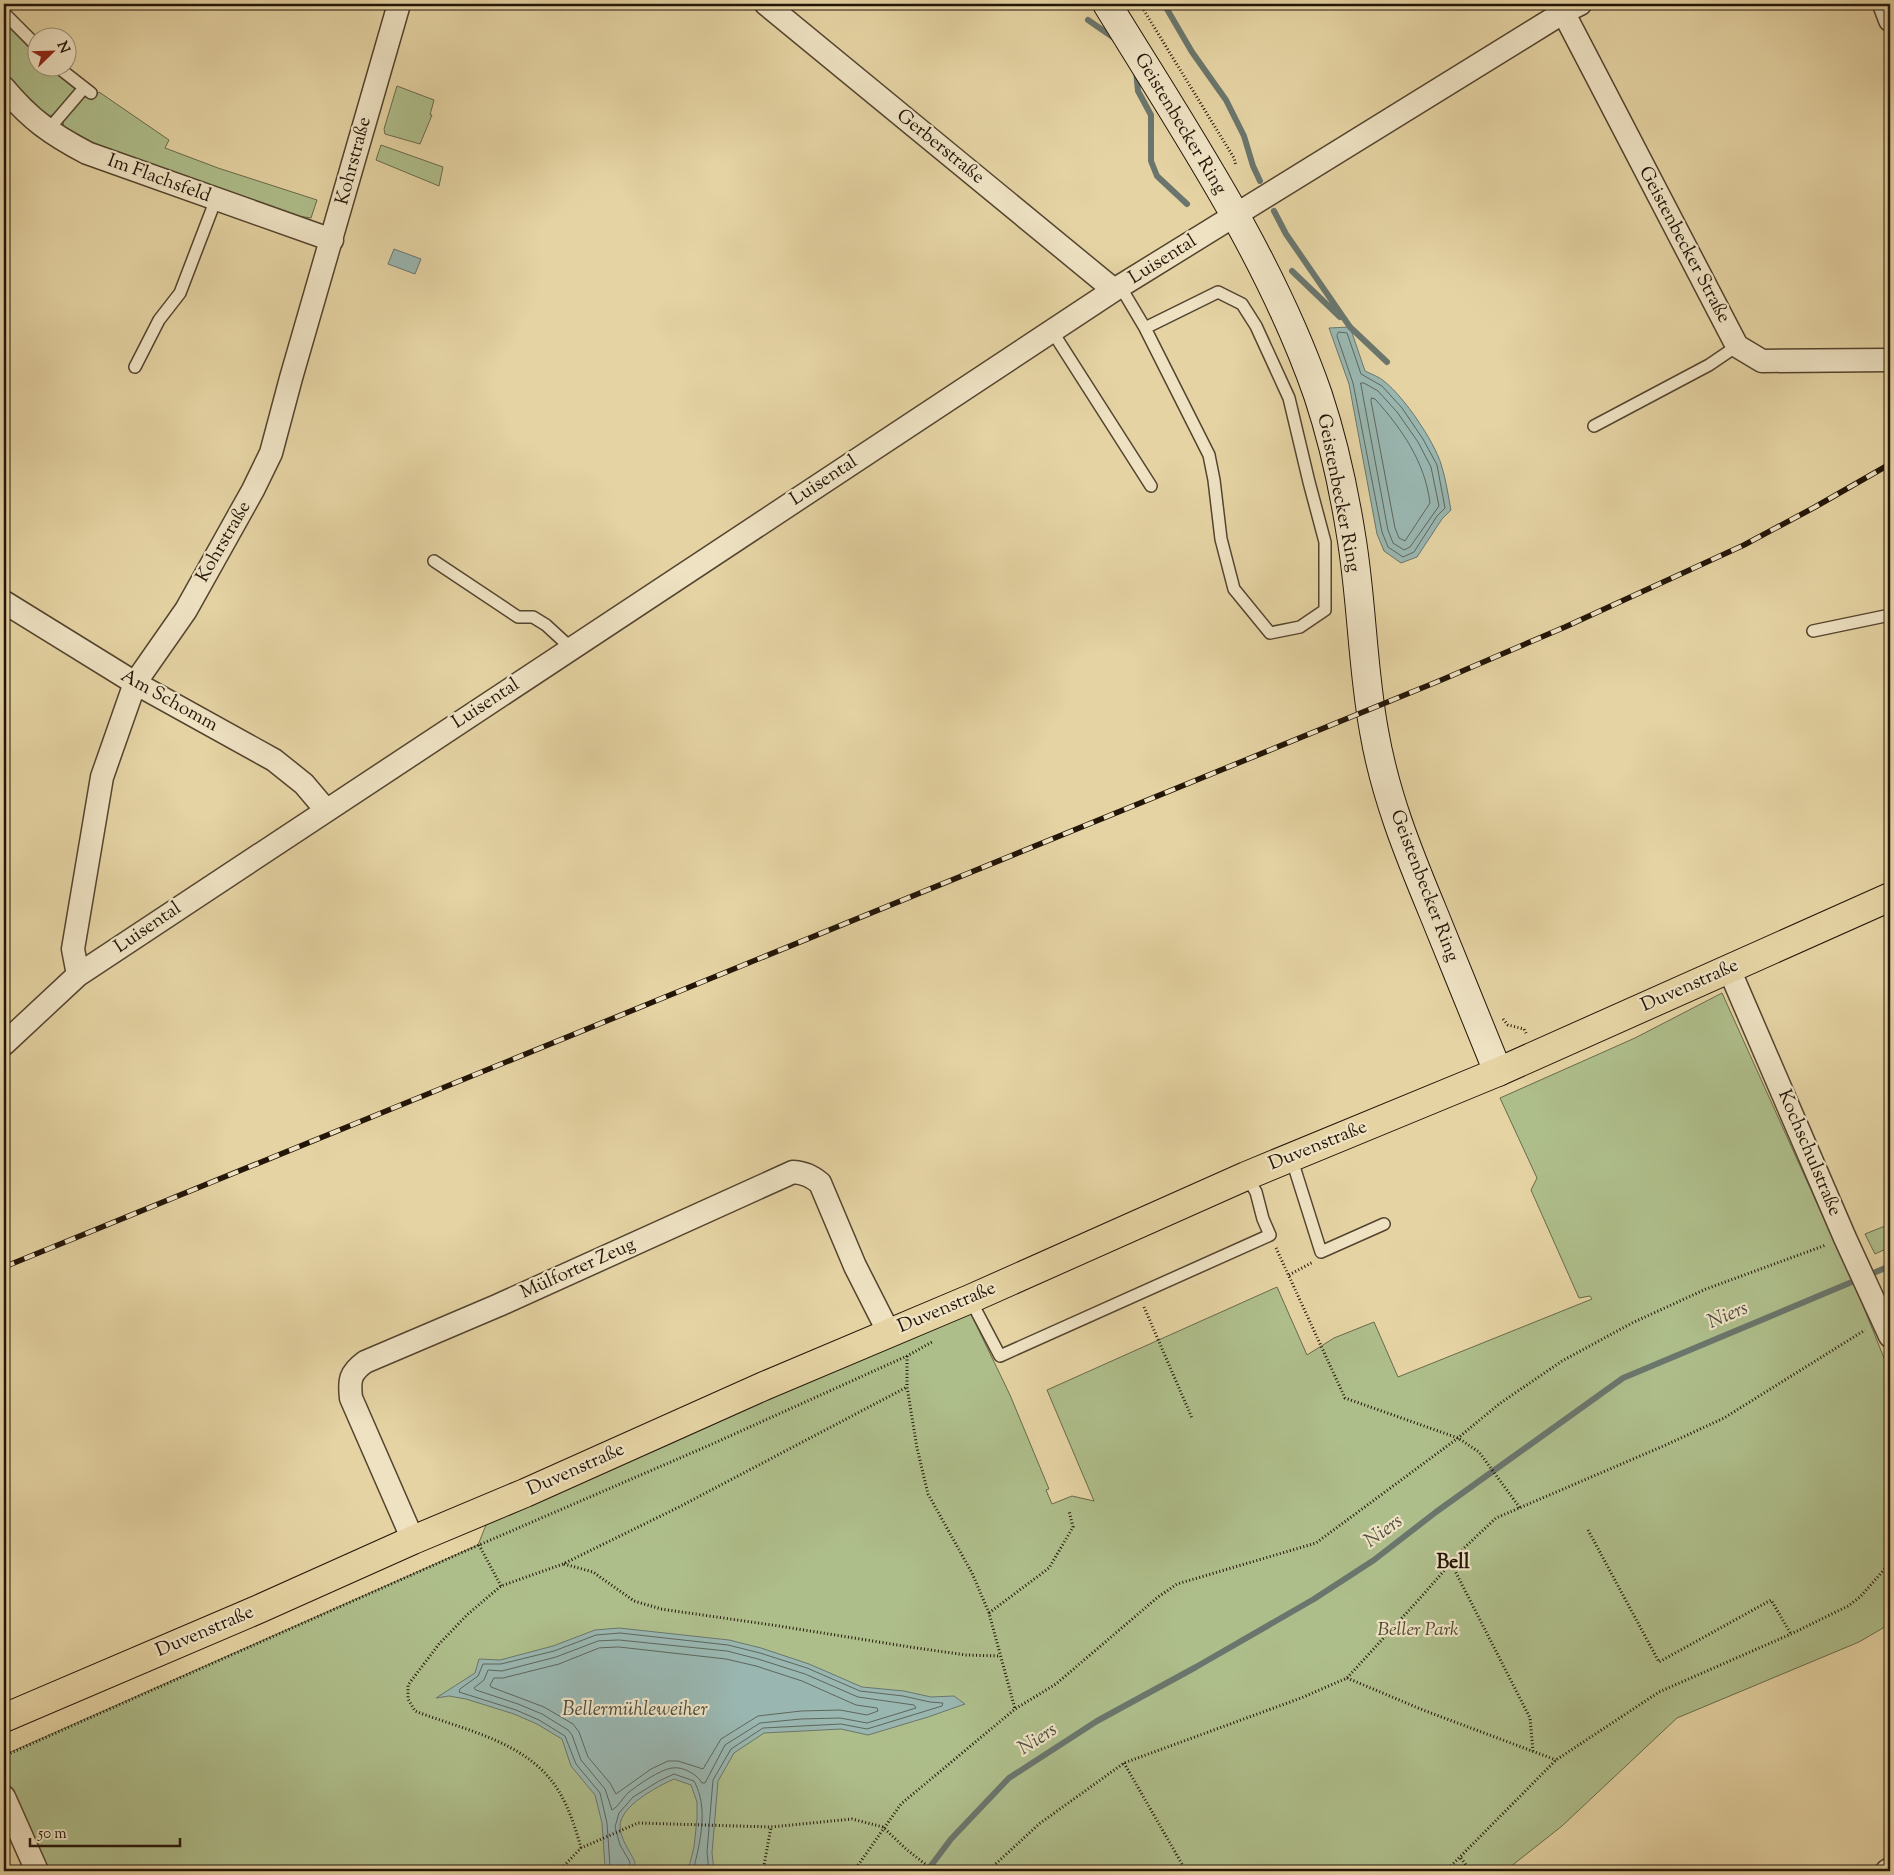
<svg xmlns="http://www.w3.org/2000/svg" width="1894" height="1875" font-family="'Sorts Mill Goudy',serif">
<rect width="100%" height="100%" fill="#e5d3a3"/>
<filter id="stains"><feTurbulence type="fractalNoise" baseFrequency=".004" numOctaves="4"/><feColorMatrix values="0 0 0 0 .2 0 0 0 0 .09 0 0 0 0 .02 0 0 0 .5 -.17"/></filter>
<radialGradient id="worn" r=".72"><stop offset=".6" stop-color="#630" stop-opacity="0"/><stop offset="1" stop-color="#630" stop-opacity=".3"/></radialGradient>
<path fill="#aebe8b" stroke="#686a4a" d="M4 22 37 56 38 68H49L75 89 59 112 50 116 30 102 4 74Z
M397 86 434 100 430 115H432L420 144 385 134 384 129Z
M99 92 169 140 165 148 218 168 317 200 311 218 298 216 237 196 104 148 64 127 63 121 84 95 92 100Z
M381 145 443 167 439 186 376 160Z
M1722 993 1862 1303 1890 1373V1620L1883 1628 1859 1642 1677 1718 1562 1826 1505 1871H47L4 1774V1755L478 1545 488 1520 672 1443 755 1401 969 1310 1010 1395 1049 1489 1046 1490 1052 1504 1072 1496 1094 1501 1047 1390 1277 1287 1307 1355 1334 1338 1374 1322 1398 1377 1592 1299 1590 1296 1579 1298 1531 1190 1537 1178 1500 1098 1635 1038Z
M1890 1224V1247L1875 1254 1865 1234Z"/>
<path fill="#99b6b0" stroke="#6a766d" d="M394 249 421 259 415 274 388 264Z
M1350 327 1365 371C1371 374 1380 377 1385 382 1404 397 1434 441 1441 464 1446 479 1448 495 1451 510L1442 519 1417 557 1401 563 1384 551 1377 534 1349 384 1329 328Z
M619 1628 729 1640 761 1648 809 1664 862 1687 904 1691 931 1697 954 1696 965 1704 928 1717 868 1735 841 1729 764 1733 734 1753 718 1781 712 1853 714 1871H688L694 1847 697 1819V1802L691 1785 674 1779C658 1786 620 1806 620 1826 620 1839 630 1851 635 1862L633 1871H597L605 1867 602 1823 595 1795 571 1766 562 1739 537 1724 514 1714 466 1699 449 1696 436 1698 475 1673 479 1659 500 1660 553 1646 595 1630Z"/>
<g fill="none" stroke-linecap="round" stroke-linejoin="round">
<path stroke="#5e665c" stroke-width="1" d="M1339 332 1347 333 1361 374 1382 386 1402 408 1423 439 1437 465 1445 508 1437 516 1414 552 1403 557 1388 547 1382 532 1353 383 1337 336Z
M1361 383H1364L1378 391 1397 412 1418 442 1431 467 1439 506 1410 547 1404 550 1393 543 1388 530Z
M1372 398 1375 399C1402 429 1425 462 1430 503L1405 541 1399 538 1395 528 1371 401Z
M619 1640 727 1651 758 1659 805 1674 858 1697 914 1705 916 1708 867 1723 840 1718 801 1719 760 1723 725 1745 705 1783H702C698 1775 683 1766 672 1768 661 1769 636 1786 628 1793 622 1799 618 1807 612 1810L605 1789 581 1760 572 1735 568 1730 542 1714 518 1704 476 1690 474 1688 484 1680 488 1670 502 1671 556 1657 598 1641Z
M619 1647 726 1659 756 1666 802 1681 856 1705 877 1708 878 1711 867 1715 840 1710 801 1711 758 1716 721 1739 703 1769 678 1761H668L651 1769 616 1794 610 1783 588 1757 579 1732 573 1724 544 1707 491 1687 490 1685 494 1678H503L559 1664 599 1648Z
M607 1871 610 1866 607 1823 600 1793 576 1764 565 1736 539 1720 516 1710 459 1692 460 1689 478 1676 483 1664H501L554 1651 596 1635 620 1633 728 1645 760 1653 807 1668 860 1691 903 1696 930 1702 943 1703 942 1706 867 1729 841 1724 763 1728 731 1749 713 1780 707 1852 709 1871
M628 1871 630 1862 620 1845 615 1827 619 1813 633 1797 659 1781 674 1774 694 1781C709 1808 700 1843 693 1871"/>
<path stroke="#6a766d" stroke-width="6" d="M1164 4 1192 52 1226 100 1244 136 1253 166 1260 181
M1088 20 1117 40
M1136 71 1138 91 1151 115V161L1157 176 1187 204
M1274 211 1286 234 1350 327 1387 362
M1292 271 1340 317
M927 1871 951 1839 1009 1778 1097 1721 1196 1667 1314 1599 1374 1560 1436 1512 1623 1378 1890 1266"/>
<g stroke="#54442f" stroke-width="14">
<path id="lane" d="M4 13 38 47
M59 68 91 93
M48 130 84 88
M1120 286 1145 328 1209 455 1214 480 1221 539 1234 589 1270 633 1300 627 1325 610V542L1309 482 1289 398 1256 326 1242 304 1218 292 1145 328
M1052 331 1151 486
M135 367 159 320 180 293 216 199
M1594 426 1709 365 1737 346
M434 561 518 617H533L546 625 571 648
M1813 631 1890 615
M1291 1157 1321 1252 1384 1224
M970 1299 1000 1356 1270 1235 1263 1219 1256 1192 1246 1176"/>
</g>
<g stroke="#54442f" stroke-width="25">
<path id="street" d="M766 4 1114 290
M1559 4 1737 346 1762 361 1890 360
M1884 4 1890 20
M4 88C30 119 51 134 87 153L332 240
M4 602 135 683 274 760 304 784 326 810
M1729 969 1845 1238 1890 1336
M78 975 1114 290 1564 12 1580 4
M4 1044 78 975 73 949 102 777 135 683 186 610 253 490 271 453 291 378 399 4
M413 1540 351 1398C349 1380 350 1373 365 1362L499 1305 793 1172C805 1173 811 1176 820 1183L855 1266 889 1333
M4 1797 37 1871
M1887 1871 1890 1869"/>
</g>
<g stroke="#231508" stroke-width="30">
<path id="secondary" d="M1107 4C1184 130 1269 254 1318 395 1332 437 1344 491 1351 535 1362 600 1362 666 1374 731 1385 795 1408 852 1433 912 1455 965 1476 1019 1498 1072"/>
</g>
<g stroke="#231508" stroke-width="30">
<path id="primary" d="M4 1718 259 1609 413 1540 525 1493 764 1386 970 1299 1246 1176 1498 1072 1890 897"/>
</g>
<path stroke="#231508" stroke-width="3" stroke-dasharray="1 2.5" stroke-linecap="butt" d="M1140 4 1234 158 1236 166
M1503 1019 1508 1025 1524 1029 1527 1035
M1276 1248 1345 1398 1458 1438 1479 1452 1520 1508
M1289 1275 1313 1262
M1144 1307 1192 1418
M907 1356V1387L917 1448 928 1494 972 1573 989 1613 1015 1709
M1588 1530 1659 1662 1771 1600 1791 1634
M479 1545 501 1586
M1451 1563 1530 1718 1533 1751
M564 1564 593 1572 634 1601 661 1609 779 1626 910 1647 966 1655 1000 1656
M989 1613 1049 1568 1073 1527 1069 1511
M1347 1678 1423 1710 1556 1760
M4 1756 479 1545 710 1445 907 1356 932 1342
M1124 1763 1186 1871
M581 1848C576 1830 570 1811 561 1795 532 1742 466 1731 415 1711L408 1699V1685L439 1644 468 1614 501 1586 563 1564 679 1507 907 1387
M1461 1858 1470 1871
M559 1871 581 1848 638 1823 771 1827 852 1819 883 1827 906 1849 934 1871
M763 1871 771 1827
M854 1871 901 1804 1015 1709 1056 1684 1158 1597 1177 1584 1316 1543 1458 1438 1499 1404 1562 1361 1632 1323 1706 1289 1826 1245
M988 1871 1039 1824 1124 1763 1301 1698 1347 1678 1422 1596 1463 1549 1496 1518 1668 1444 1724 1418 1865 1330
M1446 1871 1556 1760 1659 1692 1791 1634 1848 1606 1860 1597 1890 1563"/>
<use href="#lane" stroke="#eee2c3" stroke-width="11"/>
<use href="#street" stroke="#eee2c3" stroke-width="22"/>
<use href="#secondary" stroke="#eee2c3" stroke-width="28"/>
<use href="#primary" stroke="#e5d3a3" stroke-width="28"/>
<g stroke="#231508" stroke-width="5.5">
<path id="rail" d="M4 1267 1439 681 1565 627 1744 545 1815 507 1890 464"/>
</g>
<use href="#rail" stroke="#eee2c3" stroke-width="4" stroke-dasharray="11" stroke-linecap="butt"/>
</g>
<g text-anchor="middle" dominant-baseline="central" stroke-width="4.5" stroke-linejoin="round" paint-order="stroke">
<g font-size="19" fill="#231508" stroke="#eee2c3">
<text transform="translate(1180 124) rotate(59)">Geistenbecker Ring</text>
<text transform="translate(940 147) rotate(39)">Gerberstraße</text>
<text transform="translate(354 161) rotate(-75)">Kohrstraße</text>
<text transform="translate(159 179) rotate(20)">Im Flachsfeld</text>
<text transform="translate(1684 245) rotate(62)">Geistenbecker Straße</text>
<text transform="translate(1163 260) rotate(-32)">Luisental</text>
<text transform="translate(824 481) rotate(-33)">Luisental</text>
<text transform="translate(1338 493) rotate(79)">Geistenbecker Ring</text>
<text transform="translate(224 542) rotate(-60)">Kohrstraße</text>
<text transform="translate(169 701) rotate(29)">Am Schomm</text>
<text transform="translate(486 704) rotate(-33)">Luisental</text>
<text transform="translate(1424 886) rotate(69)">Geistenbecker Ring</text>
<text transform="translate(148 928) rotate(-34)">Luisental</text>
<text transform="translate(1690 986) rotate(-24)">Duvenstraße</text>
<text transform="translate(1318 1146) rotate(-22)">Duvenstraße</text>
<text transform="translate(1809 1153) rotate(67)">Kochschulstraße</text>
<text transform="translate(578 1269) rotate(-24)">Mülforter Zeug</text>
<text transform="translate(947 1308) rotate(-23)">Duvenstraße</text>
<text transform="translate(576 1470) rotate(-24)">Duvenstraße</text>
<text transform="translate(205 1632) rotate(-23)">Duvenstraße</text>
</g>
<g font-size="19" font-style="italic" fill="#4d482f" stroke="#eee2c3">
<text x="1418" y="1630">Beller Park</text>
</g>
<g font-size="20" font-style="italic" fill="#4c4d43" stroke="#eee2c3">
<text transform="translate(1728 1316) rotate(-23)">Niers</text>
<text transform="translate(1384 1532) rotate(-36)">Niers</text>
<text x="635" y="1710">Bellermühleweiher</text>
<text transform="translate(1038 1740) rotate(-33)">Niers</text>
</g>
<g font-size="20" font-weight="bold" fill="#231508" stroke="#eee2c3">
<text x="1453" y="1563">Bell</text>
</g>
</g>
<rect width="1894" height="1875" fill="none" stroke="#e5d3a3" stroke-width="20"/>
<rect x="5" y="5" width="1884" height="1865" fill="none" stroke="#231508" stroke-width="2.5"/>
<rect x="10" y="10" width="1874" height="1855" fill="none" stroke="#231508"/>
<g transform="translate(52 52) rotate(67)"><circle r="24" fill="#eee2c3" stroke="#9d9078"/>
<path d="M0-4L9 19L0 12L-9 19Z" fill="#8f2418"/>
<text y="-8" font-size="14" font-weight="bold" text-anchor="middle" fill="#231508">N</text>
</g>
<path d="M30 1838v8h150v-8" fill="none" stroke="#231508" stroke-width="2.5"/>
<text x="38" y="1838" font-size="15" fill="#231508" stroke="#eee2c3" stroke-width="4" paint-order="stroke">50 m</text>
<rect width="100%" height="100%" filter="url(#stains)"/>
<rect width="100%" height="100%" fill="url(#worn)"/>
</svg>
